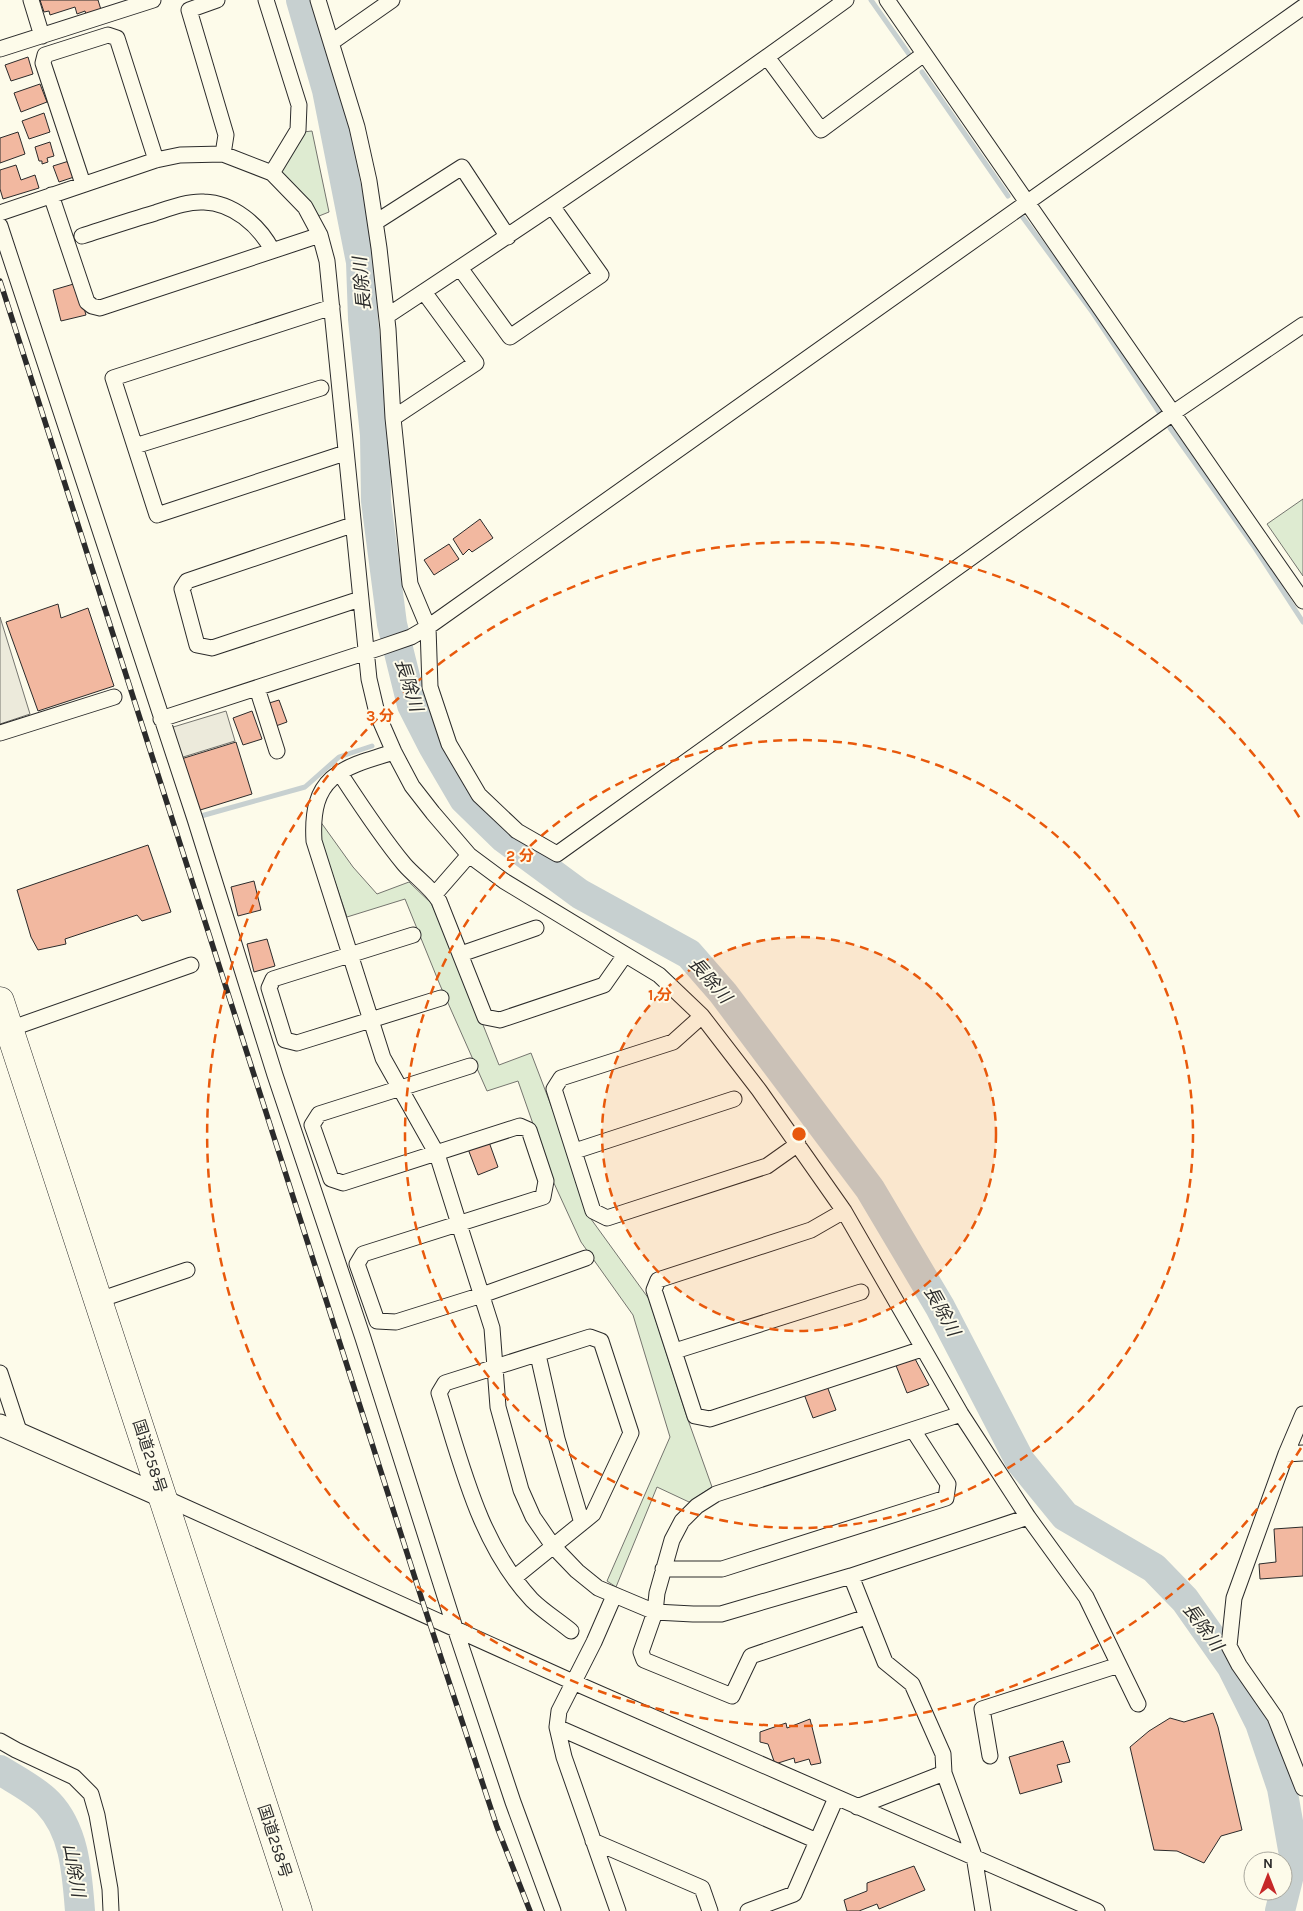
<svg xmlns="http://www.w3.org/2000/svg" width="1303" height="1911" font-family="Karla,'Noto Sans JP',sans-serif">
<rect width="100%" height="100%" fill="#fdfbea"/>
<path fill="#deebd1" stroke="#74746e" d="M312 131 329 212 319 216C307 199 295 185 279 172L303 132Z
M1303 499V576L1267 524Z
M320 821 353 867 377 894 409 882 431 903 454 952 499 1065 531 1053 583 1189 591 1219 649 1299 687 1417 712 1487 689 1502 657 1487 616 1587 607 1581 670 1437 633 1315 581 1242 553 1181 518 1081 487 1091 440 985 405 899 347 917 321 841Z"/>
<path fill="#eceadb" stroke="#74746e" d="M0 617 30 714 0 724Z
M226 711 235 741 180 758 170 728Z"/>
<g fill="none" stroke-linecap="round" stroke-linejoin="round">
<path stroke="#c7d0d0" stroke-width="5" d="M871 0 911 57
M922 72 1008 196
M1021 215 1093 313 1159 412
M1170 428 1253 545 1303 622
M413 731 424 729
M201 816 305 787 339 757 372 746"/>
<path stroke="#c7d0d0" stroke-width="30" d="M301 0 327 90 361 262 363 319 375 435 376 501 392 624 412 705 433 746 464 799 504 838 580 894 689 954 723 993 870 1189 940 1307 1020 1461 1065 1516 1154 1568 1185 1600 1232 1667 1260 1723 1282 1788 1294 1855 1280 1911
M0 1770C14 1779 36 1790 48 1803 75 1831 77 1874 80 1911"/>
</g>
<path fill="#f2b8a0" stroke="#2b2b2b" d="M40 0H98L102 13 87 18 85 11 77 14 75 7 50 15 49 11 44 12Z
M28 57 33 74 11 81 5 65Z
M40 84 47 102 21 112 14 93Z
M44 113 50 132 29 139 22 121Z
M18 132 25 154 0 163V138Z
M50 142 54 156 47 158 48 162 42 164V161H39L35 147Z
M69 161 74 177 59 182 53 166Z
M16 165 21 180 35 175 39 188 3 199 0 189V170Z
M77 283 86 315 61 321 53 290Z
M480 519 493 538 472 552 469 549 463 555 453 539Z
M449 544 459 559 434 575 424 560Z
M58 604 61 618 88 608 114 686 38 711 6 622Z
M279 700 287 722 273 727 266 704Z
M252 711 262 739 243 745 233 718Z
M236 742 252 794 197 811 181 759Z
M148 845 171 912 142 921 137 915 65 939 66 944 38 950 31 937 17 890Z
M254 881 261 910 238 916 231 887Z
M267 939 275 966 254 972 247 944Z
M489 1142 498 1167 478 1175 468 1149Z
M913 1355 929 1385 907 1393 895 1363Z
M827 1386 836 1410 813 1418 804 1394Z
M1303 1527V1576L1260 1579 1259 1564 1276 1562 1274 1529Z
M1213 1713 1218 1727 1242 1830 1221 1836 1204 1863 1177 1851 1154 1850 1130 1747 1149 1731 1170 1718 1184 1722Z
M810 1719 821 1763 811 1765 809 1759 795 1763 794 1758 775 1764 768 1744 760 1742V1732L786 1723 787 1728Z
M1063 1741 1070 1762 1057 1765 1062 1782 1020 1794 1009 1757Z
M914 1866 925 1890 879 1909 877 1904 859 1911H847L844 1900 867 1891V1883Z"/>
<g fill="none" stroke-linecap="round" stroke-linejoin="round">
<g stroke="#2b2b2b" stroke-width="17">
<path id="street" d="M31 0 42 36
M217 0 189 10 226 135 223 154
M266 0 299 105 298 130 272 173
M318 0 357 127 369 181 379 248 388 329 393 418 410 584 428 627 430 687 449 744 479 795 517 831 557 854 1173 413 1303 325
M887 0 1303 601
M332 42 392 0
M0 49 153 0
M767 57 821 130 924 54
M83 184 43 63 45 55 108 35 117 38 156 160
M51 195 87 302 92 306 100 308 320 235
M0 213 156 160 180 155 223 154 272 173 305 207 320 235 327 261 369 679 377 713 394 752 412 786 433 813 469 855 504 881 659 975 702 1016 759 1090 844 1211 961 1414 1028 1517 1086 1597 1138 1704
M376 222 462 167 508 237
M0 226 195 819 275 1075 363 1338 455 1628 513 1802 553 1911
M82 236C107 228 131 220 155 213 170 208 188 201 204 202 233 203 259 225 272 250
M460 268 510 337 601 275 552 206
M332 307 113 378 157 515 345 453
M387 316C542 214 695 110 846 0
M393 418 476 363 424 292
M135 446 321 388
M352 525 187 581 182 589 197 645 212 648 360 599
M257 688 277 751
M161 719 379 648 411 637 428 627 1303 7
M0 733 114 697
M394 752C340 768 310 776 314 841L383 1058 437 1154 459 1224 492 1328 498 1407 521 1490 533 1517 553 1546 577 1571 598 1588 655 1612 693 1614H721L851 1576 1028 1517
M339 772C360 804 380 835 404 864 415 877 430 886 439 901L485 1017 500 1020 604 985 625 955
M435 894 469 855
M413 935 273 979 269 988 285 1040 297 1043 441 998
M461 954 536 928
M702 1016 673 1042 561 1078 554 1089 593 1211 607 1218 767 1166 798 1144
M4 1031 191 965
M470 1066 319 1114 312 1125 331 1179 343 1183 520 1126 529 1130 546 1181 543 1197 363 1254 357 1264 377 1321 396 1322 482 1295 586 1258
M575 1151 734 1099
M844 1211 811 1230 658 1280 654 1290 695 1416 710 1419 922 1349
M99 1300 187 1270
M675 1351 861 1292
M538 1355 557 1439 582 1523
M0 1373 20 1434
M1303 1414 1286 1454 1234 1598 1229 1646 1239 1665 1275 1717 1303 1788
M1286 1454 1303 1453
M163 1497 573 1682 1097 1911
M663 1569H722L946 1498 948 1484 913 1430
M851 1576 885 1662 912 1684 943 1754 944 1773 974 1856 983 1911
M514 1578 593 1514 631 1433 601 1341 590 1337 445 1383 439 1393C462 1465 479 1543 532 1600 543 1611 559 1621 571 1631
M614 1596 594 1642 559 1711 557 1727 564 1757 618 1911
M866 1617 751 1656 732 1696 644 1660 641 1652 655 1612 657 1593 672 1540 682 1521 697 1506 716 1494 961 1414
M557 1727 817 1841
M0 1741 16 1750 74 1777 91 1794 97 1815 110 1889 111 1911
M990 1756 982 1709 1119 1665
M857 1807 944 1773
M593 1841 702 1888 710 1911
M748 1911 794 1894 836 1798"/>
</g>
<g stroke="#2b2b2b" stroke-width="23">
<path id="secondary" d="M0 1425 163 1497"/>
</g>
<g stroke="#2b2b2b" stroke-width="29">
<path id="highway" d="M0 1001 298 1911"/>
</g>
<use href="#street" stroke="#fdfbea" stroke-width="15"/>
<use href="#secondary" stroke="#fdfbea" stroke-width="21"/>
<use href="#highway" stroke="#fdfbea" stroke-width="28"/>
<g stroke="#2b2b2b" stroke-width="5.5">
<path id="rail" d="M0 281 423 1603 497 1827 530 1911"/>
</g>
<use href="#rail" stroke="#fdfbea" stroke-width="4" stroke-dasharray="11" stroke-linecap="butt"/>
</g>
<circle cx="799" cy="1134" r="197" fill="#e8590c" fill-opacity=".12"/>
<g fill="none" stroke="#e8590c" stroke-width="2.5" stroke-dasharray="9 6">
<circle cx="799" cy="1134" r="197"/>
<circle cx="799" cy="1134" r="394"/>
<path d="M1301 1448A592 592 0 1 1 1301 820"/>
</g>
<g text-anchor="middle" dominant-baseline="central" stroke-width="4" stroke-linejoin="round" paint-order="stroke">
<g font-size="16" fill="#2b2b2b" stroke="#fdfbea">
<text transform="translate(150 1456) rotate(72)">国道258号</text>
<text transform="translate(275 1841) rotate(72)">国道258号</text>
</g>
<g font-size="18" font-style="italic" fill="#2b2b2b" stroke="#fdfbea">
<text transform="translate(362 284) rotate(-95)">長除川</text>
<text transform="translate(409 685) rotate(73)">長除川</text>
<text transform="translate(710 980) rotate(49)">長除川</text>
<text transform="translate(942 1311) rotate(61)">長除川</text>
<text transform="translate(1203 1627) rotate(54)">長除川</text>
<text transform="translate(74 1870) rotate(80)">山除川</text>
</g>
</g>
<circle cx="799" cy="1134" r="8" fill="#e8590c" stroke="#fdfbea" stroke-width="2.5"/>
<g font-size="15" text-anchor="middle" font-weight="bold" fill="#e8590c" stroke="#fdfbea" stroke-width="4" stroke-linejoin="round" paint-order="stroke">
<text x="380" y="721">3 分</text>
<text x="520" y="861">2 分</text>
<text x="660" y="1000">1 分</text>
</g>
<g transform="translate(1268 1876)"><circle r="24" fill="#fdfbea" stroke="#a9a89e"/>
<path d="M0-4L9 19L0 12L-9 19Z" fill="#c62828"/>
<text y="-8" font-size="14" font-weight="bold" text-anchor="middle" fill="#2b2b2b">N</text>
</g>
</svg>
